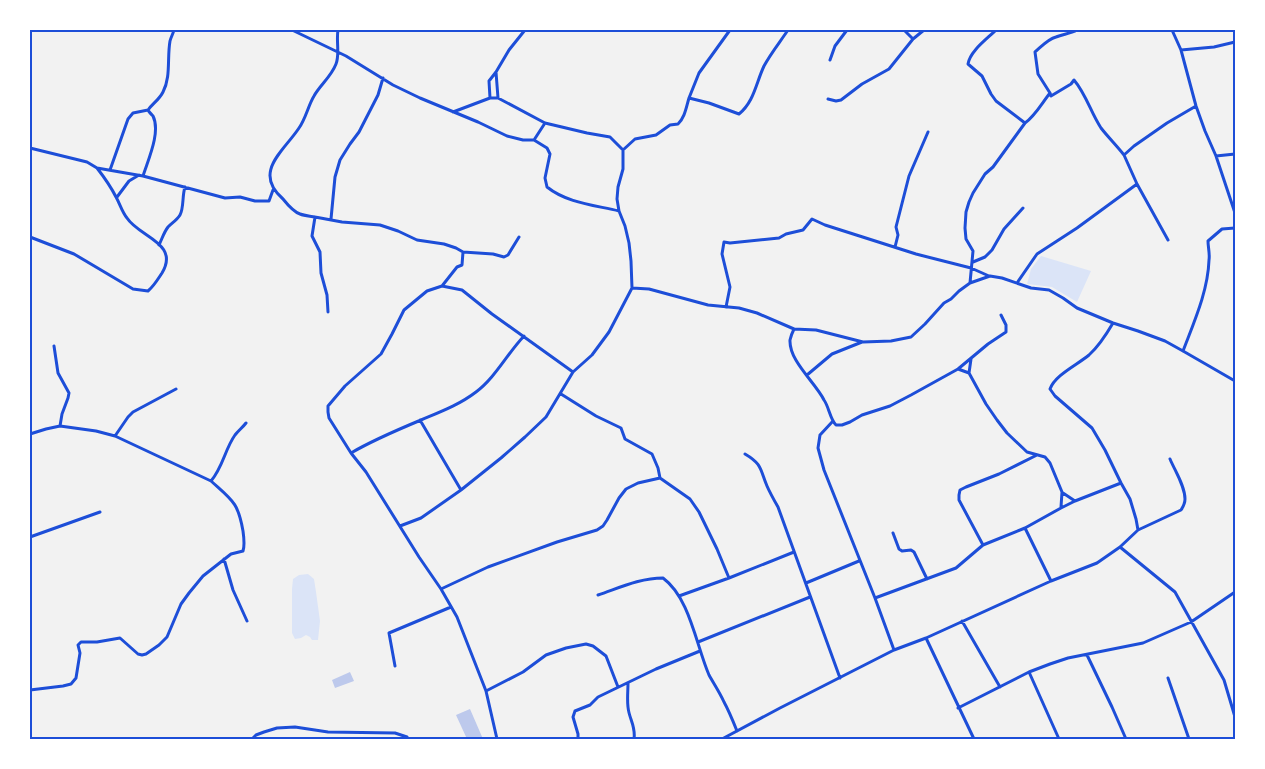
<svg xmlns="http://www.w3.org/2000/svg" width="1265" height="769" font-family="'Fira Sans Condensed',sans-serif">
<rect width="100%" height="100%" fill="#f2f2f2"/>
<path fill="#dbe4f7" d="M1041 256 1091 271 1077 302 1052 287 1027 284 1031 269Z
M308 574 314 579 316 592 320 621 318 640H312L310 637 306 635 301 638 295 639 292 633V589L293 579 299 575Z"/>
<path fill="#bdc9ec" d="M350 672 354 681 335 688 332 680Z
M470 709 483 739H467L456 715Z"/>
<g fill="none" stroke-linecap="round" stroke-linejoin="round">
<path stroke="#1d4ed8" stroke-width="3" d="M292 30 346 56 393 85 420 98 478 122 507 136 523 140H534L547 148 550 154 545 178 547 187C567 203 594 205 619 211
M904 30 913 39
M996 30C987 39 970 51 968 64L982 76 991 94 996 101 1025 123
M1172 30 1181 50 1196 106 1205 131 1216 156 1235 213
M1181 50 1214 47 1235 42
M830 60 835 46 847 30
M496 72 498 98
M1050 93 1038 74 1035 52C1042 46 1048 39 1056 37 1063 34 1070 34 1077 30
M490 98H498L545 123 587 133 610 137 623 150
M689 98 699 73 730 30
M828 99 836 101 841 100 862 84 889 69 913 39 924 30
M453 112 490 98 489 81 496 72 509 50 525 30
M534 140 545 123
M30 148 87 162 97 168 143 176 225 198 240 197 255 201H269L273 190
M1216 156 1235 154
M110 170 128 119 133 113 148 110C153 103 159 100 163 92 171 77 167 58 170 41 171 37 173 34 174 30
M143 176C148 160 161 132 153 116 151 114 149 112 148 110
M117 197 129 181 139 175
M315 217C311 216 305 216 300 214 294 212 287 204 283 199 252 172 284 151 299 128 306 118 308 106 314 96 320 85 331 77 336 64 340 54 336 41 338 30
M331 219 335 177 340 160 350 144 359 132 378 95 383 78
M30 237 74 254 133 289 148 291C154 286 158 279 162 273 180 243 139 237 127 218 122 212 120 204 116 197 111 187 104 177 97 168
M1168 240 1137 184 1124 155 1134 146 1167 123 1196 106
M159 245C162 239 164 232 168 227 172 223 177 220 180 215 184 208 182 196 185 187
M895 247 898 235 896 227 909 176 928 132
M463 252 493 254 504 257 508 255 519 237
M973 262 985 257 992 250 1004 229 1023 208
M970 283 973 251 966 239 965 228 966 212 969 202 973 193 985 174 993 167 1025 123C1035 116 1042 103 1050 93L1051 96 1071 84 1074 80C1086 94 1091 113 1101 128 1108 137 1117 146 1124 155
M1017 283 1037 254 1077 228 1137 184
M632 288 649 289 708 305 739 308 757 313 794 329C792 333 791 336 790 340 789 361 815 382 824 400 829 407 830 419 836 425H842L850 422 862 415 890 406 911 395 958 369 988 344 1006 332V325L1001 315
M726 307 730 287 722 254 724 242 730 243 779 238 786 234 803 230 812 219 825 225 916 254 971 268 989 276
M328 312 327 295 321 273 320 252 312 236 315 217 342 222 380 225 398 231 417 240 444 244 456 248 463 252 462 265 457 267 442 286
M1113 323C1106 335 1099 346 1089 355 1077 365 1055 375 1050 389L1055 396 1092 428 1105 450 1121 483 1130 499 1136 519 1138 530
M794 329 816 330 863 342 891 341 911 337 925 324 944 303 951 299 959 291 970 283 990 276 1002 278 1031 288 1049 290 1063 298 1077 308 1113 323 1138 331 1165 341 1183 351 1235 381
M54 346 58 373 69 393 68 398 62 414 60 426
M1183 351C1194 322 1208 291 1209 260 1210 254 1208 247 1208 241L1222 229 1235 228
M971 359 969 373 986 404 997 420 1007 433 1027 452 1045 457 1050 463 1062 492 1061 507
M958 369 969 373
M807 375 832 354 862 342
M561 394 596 416 621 428 625 439 652 454 658 468 660 478
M420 420 461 490
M833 421 820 435 818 448 824 470 875 598 894 650
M30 434 46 429 60 426 96 431 115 436 211 481C223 467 225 449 235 435 238 431 243 427 246 423
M115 436 128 417 133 412 176 389
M351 453C373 440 397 430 421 420 440 412 459 405 476 392 495 378 507 354 524 336
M745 454C762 464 760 469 767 486 770 493 774 500 778 507L840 678
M1063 493 1075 501
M400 526 421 518 461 490 501 458 525 437 546 417 573 372 592 355 609 332 632 288 631 261 629 243 625 226 619 211 617 199 618 187 623 169V150L635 139 656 135 670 125 678 124C685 117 686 108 689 98L709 103 739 114C754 102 756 83 764 66 771 53 780 42 788 30
M1025 528 1051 581
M893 533 899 549 902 551 911 550 914 552 927 579
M30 537 100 512
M983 545 959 500V495L960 490 966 487 999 474 1037 455
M1120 547 1175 592 1224 680 1235 717
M224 559 233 590 247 621
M806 583 859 561
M441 589 488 567 557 542 597 530 603 526 607 520 619 498 626 489 638 483 660 478 690 499 699 512 717 549 729 578
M598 595C619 588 640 578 663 578 690 598 696 645 709 675 714 684 720 693 724 702 729 711 733 721 737 731
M679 596 729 578 794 552
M875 598 956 568 983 545 1025 528 1061 508 1075 501 1121 483
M962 621 1000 687
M926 638 974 739
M698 642 810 597
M1087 655 1112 707 1126 739
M395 666 389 633 451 607
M1029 672 1059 739
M1168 678 1189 739
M628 683C628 691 627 699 628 707 629 719 636 726 634 739
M30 690 63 686 71 684 76 678 80 653 78 645 81 642H97L120 638 138 654 142 655 146 654 159 645 167 637 181 604 189 593 203 576 231 554 243 551C245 545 244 538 243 531 238 502 232 500 211 481
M486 691 523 672 546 655 566 648 586 644 593 646 606 656 618 687
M958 708 1029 672 1050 664 1068 658 1143 643 1191 622 1235 592
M252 739 256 735 264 732 277 728 295 727 328 732 395 733 407 737
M497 739 486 691 457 617 441 589 419 557 366 472 351 453 329 418 328 412V406L345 386 381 354 392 334 404 310 427 291 442 286 462 290 492 314 573 372
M578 739V734L573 717 575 711 590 705 598 697 656 669 700 651
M722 739 780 708 894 650 926 638 1051 581 1097 563 1120 547 1138 530 1181 510C1183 507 1185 503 1185 499 1185 486 1175 471 1170 459"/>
</g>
<rect width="1265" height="769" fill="none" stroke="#ffffff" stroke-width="62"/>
<rect x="31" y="31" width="1203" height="707" fill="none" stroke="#1d4ed8" stroke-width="2"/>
</svg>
